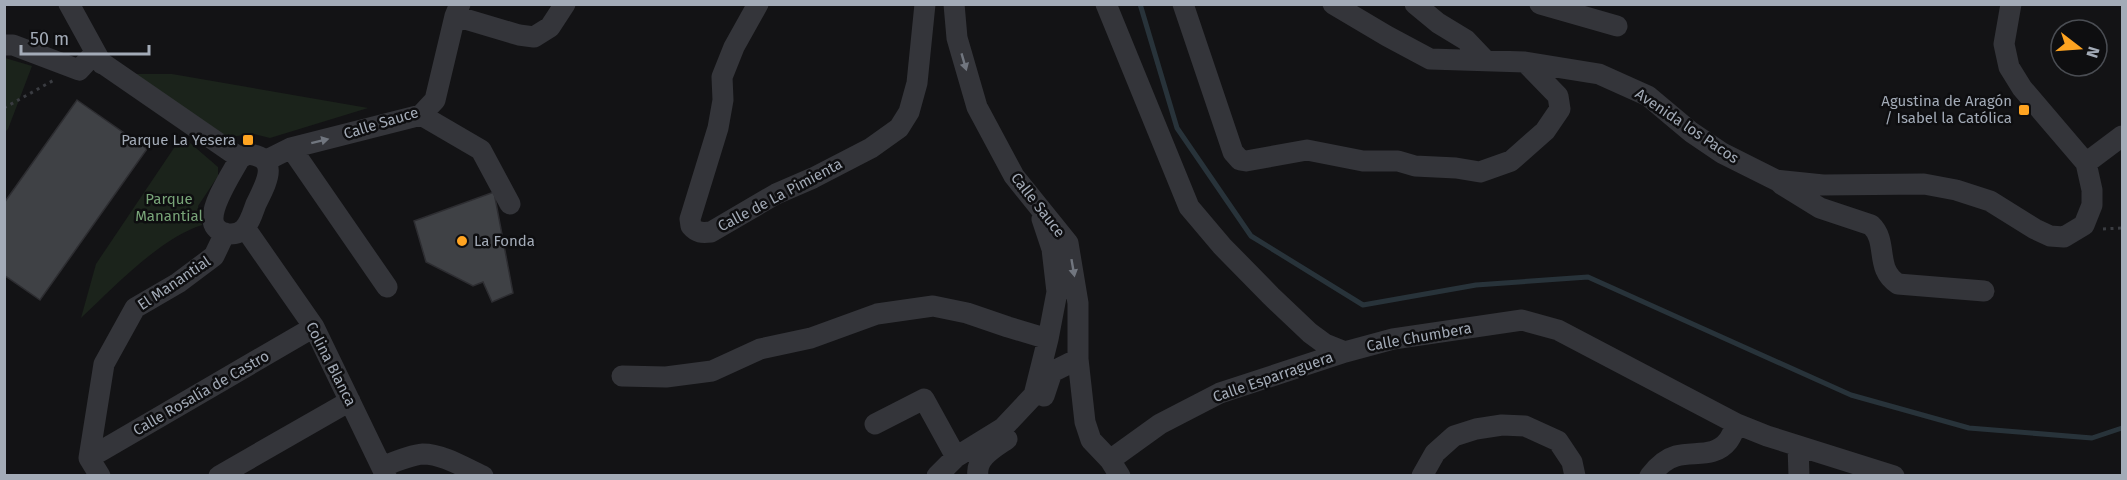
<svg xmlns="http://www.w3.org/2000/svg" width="2127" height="480" font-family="'Fira Sans',sans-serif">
<rect width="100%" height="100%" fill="#131315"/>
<path fill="#1b231b" d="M5 58 32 66 8 129 5 132Z
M134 74H172L368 108 270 138 250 133 229 138Z
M182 136 218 167V176L198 206 202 225C160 238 113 288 81 318L96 264Z"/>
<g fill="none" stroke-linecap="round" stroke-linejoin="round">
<path stroke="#28333a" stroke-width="5" d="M1140 4 1177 128 1251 236 1363 305 1476 285 1588 277 1851 395 1969 428 2092 438 2122 428"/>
</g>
<path fill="#3f4145" stroke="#2d2d31" stroke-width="1.5" d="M77 100 147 149 40 300 4 275V203Z
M494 192 513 293 492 302 483 282 473 286 426 262 414 221Z"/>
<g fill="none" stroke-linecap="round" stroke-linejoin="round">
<path stroke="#3a3c41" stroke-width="3" stroke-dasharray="3 4.5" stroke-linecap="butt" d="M4 108 54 80
M2103 229 2122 228"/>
<path stroke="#34353a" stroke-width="21" d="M69 4 102 64
M758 4 734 47 722 77 723 100 718 128 690 219 691 226C697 233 702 233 711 232L776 194 813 178 871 148 899 128 909 112 917 83 925 4
M954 4 957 38 977 107 1014 176 1068 243 1078 303V359L1085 422 1091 440 1110 460 1120 476
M1106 4 1189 207 1222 246 1271 296 1310 333 1325 344 1345 352 1393 339 1522 320 1558 330 1737 424 1767 436 1894 476
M1183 4 1233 152 1240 160 1246 161 1307 150 1363 161H1398L1415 166 1456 168 1480 172 1511 161 1545 131 1560 109 1558 96 1525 62
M1333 4 1387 36 1430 59 1525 62 1599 74 1648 96 1691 132 1722 153 1776 180 1823 185 1924 184 1956 190 1990 201 2035 229 2050 236 2064 237 2084 225 2092 205V190L2086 163 2022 88 2009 67 2004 44 2011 4
M1415 4 1438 23 1466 40 1485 60
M1540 4 1617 26
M455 16 519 35 534 37 550 27 565 4
M4 45H13L79 70 92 56 240 158
M421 115 481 150 510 204
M291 148 387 287
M248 154C282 158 265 185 256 204 253 212 250 223 244 229 233 239 212 233 213 218 213 201 232 173 240 158Z
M265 161 291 148 421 115 435 100 455 16 460 4
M2086 163 2122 136
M1781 184 1820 208 1871 225C1889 242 1874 269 1898 284L1984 291
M245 228 314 327 386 476
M622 376 666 377 712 371 760 349 811 338 877 314 933 306 967 313 1008 327 1048 339
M1044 396 1052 372 1078 359
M875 424 924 399 956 457
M1798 446 1799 476
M89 458 314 327
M1110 460 1160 424 1220 393 1345 352
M382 467C394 462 410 455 423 454 443 454 465 468 483 476
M100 476 89 458 104 364 135 308 178 283 214 256 225 233
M219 476 350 401
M937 476 956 457 1003 428 1034 395 1048 339 1057 292 1052 249 1042 219
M978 476C975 458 994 448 1007 439
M1422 476 1435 453 1454 436 1476 429 1502 425 1525 426 1558 441 1572 462 1575 476
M1650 476C1657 467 1665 459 1676 456 1694 451 1715 458 1728 441 1732 436 1734 429 1737 424"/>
</g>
<defs><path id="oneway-solid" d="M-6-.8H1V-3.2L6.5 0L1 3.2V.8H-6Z" transform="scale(1.5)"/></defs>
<g fill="#71767f">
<use href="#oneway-solid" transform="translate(964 62) rotate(74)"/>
<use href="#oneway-solid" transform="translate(320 141) rotate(-14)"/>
<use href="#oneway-solid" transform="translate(1073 268) rotate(80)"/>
</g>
<g fill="#ffa421" stroke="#0e0e10" stroke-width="2">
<rect x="2018" y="104" width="12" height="12" rx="3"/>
<rect x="242" y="134" width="12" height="12" rx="3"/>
<circle cx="462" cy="241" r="6"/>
</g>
<g text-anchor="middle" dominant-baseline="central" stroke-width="5" stroke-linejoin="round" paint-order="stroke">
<g font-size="15" fill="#a3abb7" stroke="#0e0e10" text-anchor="end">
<text x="2012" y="101">Agustina de Aragón<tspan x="2012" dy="17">/ Isabel la Católica</tspan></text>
<text x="236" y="140">Parque La Yesera</text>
<text x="474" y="241" text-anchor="start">La Fonda</text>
</g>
<g font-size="15" fill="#a3abb7" stroke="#0e0e10">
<text transform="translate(381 123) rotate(-17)">Calle Sauce</text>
<text transform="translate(1687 126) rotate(34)">Avenida los Pacos</text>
<text transform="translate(780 195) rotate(-28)">Calle de La Pimienta</text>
<text transform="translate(1038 205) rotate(52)">Calle Sauce</text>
<text transform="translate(174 283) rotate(-34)">El Manantial</text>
<text transform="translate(1419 337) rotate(-10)">Calle Chumbera</text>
<text transform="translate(331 364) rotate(63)">Colina Blanca</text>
<text transform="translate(1273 377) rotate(-19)">Calle Esparraguera</text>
<text transform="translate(201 393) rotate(-30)">Calle Rosalía de Castro</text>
</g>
<g font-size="15" fill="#78a478" stroke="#0e0e10">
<text x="169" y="199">Parque<tspan x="169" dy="17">Manantial</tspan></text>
</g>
</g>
<rect width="2127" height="480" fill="none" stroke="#a3abb7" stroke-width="12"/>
<g transform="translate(2079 48) rotate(107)"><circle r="28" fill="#0e0e10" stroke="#4a4d53" stroke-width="1.5"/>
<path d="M0-4.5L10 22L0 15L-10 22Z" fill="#ffa421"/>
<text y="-9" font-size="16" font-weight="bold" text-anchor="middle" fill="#a3abb7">N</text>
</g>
<path d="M21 45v9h128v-9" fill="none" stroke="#a3abb7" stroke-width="3"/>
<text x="30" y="45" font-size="18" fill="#a3abb7" stroke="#0e0e10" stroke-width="4.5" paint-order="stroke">50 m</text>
</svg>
